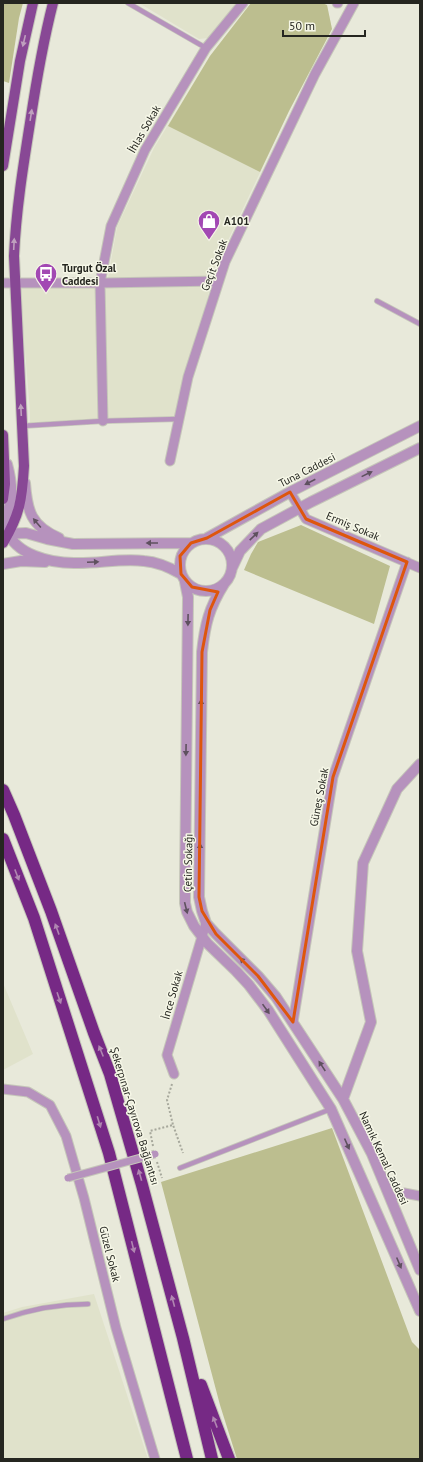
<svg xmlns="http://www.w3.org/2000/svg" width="423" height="1462" font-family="'PT Sans',sans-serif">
<rect width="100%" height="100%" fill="#e8e9da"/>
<path fill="#e0e2cb" d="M139 3H236L208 38 199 39Z
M251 3H322L327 5 332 29 289 111 214 270 179 421 30 423V412L20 289 53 280 108 278 117 227 154 148 210 56Z
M3 983 33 1054 3 1070Z
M94 1294 148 1459H3V1313L22 1307Z"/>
<path fill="#bcbe8f" d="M3 3H23L19 18 9 83 3 81Z
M251 3H322L327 5 332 29 289 111 260 172 168 126 210 56Z
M301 525 390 566 374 624 244 570 251 554 258 542Z
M332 1128 412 1342 420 1350V1459H237L220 1405 161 1182Z"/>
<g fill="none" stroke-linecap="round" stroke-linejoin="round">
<g stroke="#c5c6b9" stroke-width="6">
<path id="service" d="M128 3 206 48
M377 301 420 324
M22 426 103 421 179 419
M180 1168 331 1109
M3 1319C31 1309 59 1304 88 1304"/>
</g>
<g stroke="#c5c6b9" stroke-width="11">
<path id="minor" d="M337 3H338
M3 283H100L219 281
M103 421 100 283 111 226 145 150 206 48 243 3
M170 461 188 377 225 262 315 74 354 3
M290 492 306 519 420 568
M293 1022 333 777 407 562
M174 1074 167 1055 206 923
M3 1089 28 1092 50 1105 66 1136 84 1198 116 1328 155 1459
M390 1197 404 1193 420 1196"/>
</g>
<g stroke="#c5c6b9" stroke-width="12">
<path id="tertiary" d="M7 464C10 475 12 486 11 497 10 508 4 519 7 530 15 555 51 563 74 563 97 564 121 558 144 561 158 562 169 567 181 574
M25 483C27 511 31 526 59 538
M4 534 26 533 47 539 73 544 191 543
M207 538 290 492 420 426
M180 565a26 26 0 1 1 52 0a26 26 0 1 1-52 0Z
M3 564 21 561 45 562
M232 568 240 551 261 529 311 502 420 448
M185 582 188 597 185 887V903L187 912 194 926 207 943 236 971 249 985 268 1010 331 1109 420 1311
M224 584C209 608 205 624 202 652L199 897 202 911 206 923 216 934 258 976 276 997 343 1099 372 1154 420 1270
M343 1099 371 1022 357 951 363 863 397 789 420 764"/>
</g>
<g stroke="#c5c6b9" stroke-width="12">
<path id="primary" d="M3 166 20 61 33 3
M3 435 5 484 3 499
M3 543C20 514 22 500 24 466L14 256C16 211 23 167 30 123 36 83 43 42 53 3"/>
</g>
<g stroke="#c5c6b9" stroke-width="14">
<path id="motorway" d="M3 790 14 815 51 911 94 1033 110 1074 142 1185 183 1338 212 1459
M3 839 34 918 109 1153 187 1459
M201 1385 229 1459"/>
</g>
<path stroke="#a7a89c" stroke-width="2" stroke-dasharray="2 2" stroke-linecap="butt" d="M172 1084 167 1100 173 1125
M153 1146 150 1131 173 1125 183 1153
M157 1162 162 1178"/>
<use href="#service" stroke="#b692bd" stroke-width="4.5"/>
<use href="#minor" stroke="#b692bd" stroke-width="9"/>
<use href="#tertiary" stroke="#b692bd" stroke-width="10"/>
<use href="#primary" stroke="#884895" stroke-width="10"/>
<use href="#motorway" stroke="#762985" stroke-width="12"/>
<g stroke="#c5c6b9" stroke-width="9" stroke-linecap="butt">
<path id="pedestrian-bridge" d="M68 1178 155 1154"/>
</g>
<use href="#pedestrian-bridge" stroke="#b692bd" stroke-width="7"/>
</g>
<defs><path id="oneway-solid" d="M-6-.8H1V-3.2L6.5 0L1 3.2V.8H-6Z"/></defs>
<g fill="#bfa0be">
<use href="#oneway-solid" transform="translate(24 41) rotate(103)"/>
<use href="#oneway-solid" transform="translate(31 115) rotate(-81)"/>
<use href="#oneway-solid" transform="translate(14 244) rotate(-87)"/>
<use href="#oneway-solid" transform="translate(21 410) rotate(-93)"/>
</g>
<g fill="#5f515f">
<use href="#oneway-solid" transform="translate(367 474) rotate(-26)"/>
<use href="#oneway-solid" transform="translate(310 482) rotate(153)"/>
<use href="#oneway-solid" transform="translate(37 523) rotate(-130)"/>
<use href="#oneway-solid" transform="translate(254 536) rotate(-44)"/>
<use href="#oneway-solid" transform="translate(152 543) rotate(180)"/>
<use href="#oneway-solid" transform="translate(93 562) rotate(-3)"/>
<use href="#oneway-solid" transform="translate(188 620) rotate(91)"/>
<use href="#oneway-solid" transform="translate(201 705) rotate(-89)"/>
<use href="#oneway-solid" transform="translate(186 750) rotate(91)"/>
<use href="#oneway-solid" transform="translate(200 849) rotate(-89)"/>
<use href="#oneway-solid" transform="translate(186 908) rotate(76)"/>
<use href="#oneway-solid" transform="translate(244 962) rotate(-136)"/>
<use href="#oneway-solid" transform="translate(266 1009) rotate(55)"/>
<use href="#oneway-solid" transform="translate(322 1066) rotate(-123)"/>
<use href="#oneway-solid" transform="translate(347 1144) rotate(66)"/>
<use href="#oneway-solid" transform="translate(399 1263) rotate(67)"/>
</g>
<g fill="#b086b1">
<use href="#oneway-solid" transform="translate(17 875) rotate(69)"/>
<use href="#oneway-solid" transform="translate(57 929) rotate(-110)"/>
<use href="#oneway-solid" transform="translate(59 998) rotate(71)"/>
<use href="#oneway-solid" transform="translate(101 1051) rotate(-112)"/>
<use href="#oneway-solid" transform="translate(99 1122) rotate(73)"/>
<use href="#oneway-solid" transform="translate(140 1175) rotate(-106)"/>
<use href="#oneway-solid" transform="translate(133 1247) rotate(76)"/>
<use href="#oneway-solid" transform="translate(173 1301) rotate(-105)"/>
<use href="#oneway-solid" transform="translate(215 1422) rotate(-111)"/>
</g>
<path fill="none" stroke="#de560d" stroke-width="3" stroke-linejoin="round" d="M290 492 306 519 407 562 333 777 293 1022 258 976 216 934 202 911 199 897 202 652 210 610 218 592 192 587 181 574 180 556 191 543 207 538Z"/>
<defs>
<g id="shop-pin" transform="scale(1.15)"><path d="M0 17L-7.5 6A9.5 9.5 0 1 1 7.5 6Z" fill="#a248b3" stroke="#f6f7e7"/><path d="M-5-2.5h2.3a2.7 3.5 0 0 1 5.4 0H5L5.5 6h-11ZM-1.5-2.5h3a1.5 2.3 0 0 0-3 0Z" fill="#fff"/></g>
<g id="bus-pin" transform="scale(1.15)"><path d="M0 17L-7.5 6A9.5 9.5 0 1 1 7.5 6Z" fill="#a248b3" stroke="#f6f7e7"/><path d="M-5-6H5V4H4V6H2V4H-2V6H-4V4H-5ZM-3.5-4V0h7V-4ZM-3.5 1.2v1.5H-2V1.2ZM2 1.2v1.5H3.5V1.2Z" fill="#fff"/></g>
</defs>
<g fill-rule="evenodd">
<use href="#shop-pin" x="209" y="221"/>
<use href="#bus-pin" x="46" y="274"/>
</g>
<g text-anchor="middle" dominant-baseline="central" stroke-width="3" stroke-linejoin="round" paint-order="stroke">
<g font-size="11" fill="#252620" stroke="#f6f7e7">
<text transform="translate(144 129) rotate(-60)">İhlas Sokak</text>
<text transform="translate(214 265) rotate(-69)">Geçit Sokak</text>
<text transform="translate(307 470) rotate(-27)">Tuna Caddesi</text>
<text transform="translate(353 526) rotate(23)">Ermiş Sokak</text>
<text transform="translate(319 797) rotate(-79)">Güneş Sokak</text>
<text transform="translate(188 863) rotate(-89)">Çetin Sokağı</text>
<text transform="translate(172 995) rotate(-74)">İnce Sokak</text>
<text transform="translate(135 1116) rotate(73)">Şekerpınar-Çayırova Bağlantısı</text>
<text transform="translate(384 1158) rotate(65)">Namık Kemal Caddesi</text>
<text transform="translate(110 1254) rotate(76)">Güzel Sokak</text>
</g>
<g font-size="11" font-weight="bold" fill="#252620" stroke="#f6f7e7" text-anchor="start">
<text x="224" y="221">A101</text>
<text x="62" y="268">Turgut Özal<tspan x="62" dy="13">Caddesi</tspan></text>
</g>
</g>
<rect width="423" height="1462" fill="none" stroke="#252620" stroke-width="8"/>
<path d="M283 30v6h82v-6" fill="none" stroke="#252620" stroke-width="2"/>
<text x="289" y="30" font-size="12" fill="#252620" stroke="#f6f7e7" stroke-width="3" paint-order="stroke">50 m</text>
</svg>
